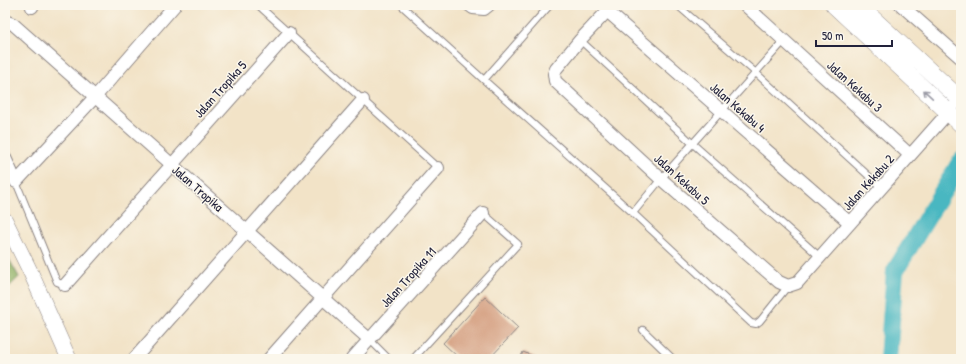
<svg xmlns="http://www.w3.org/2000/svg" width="966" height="364" font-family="'Patrick Hand',sans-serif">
<rect width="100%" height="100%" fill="#fbf7ec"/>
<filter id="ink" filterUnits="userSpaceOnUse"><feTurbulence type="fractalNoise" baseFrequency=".025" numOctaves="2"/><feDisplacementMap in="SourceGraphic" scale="8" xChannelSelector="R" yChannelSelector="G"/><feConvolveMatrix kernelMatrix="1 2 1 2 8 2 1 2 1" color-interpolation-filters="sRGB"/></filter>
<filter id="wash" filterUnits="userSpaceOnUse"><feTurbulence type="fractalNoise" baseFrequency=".012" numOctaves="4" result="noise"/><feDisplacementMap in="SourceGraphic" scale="16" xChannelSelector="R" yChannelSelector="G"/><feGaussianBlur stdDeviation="0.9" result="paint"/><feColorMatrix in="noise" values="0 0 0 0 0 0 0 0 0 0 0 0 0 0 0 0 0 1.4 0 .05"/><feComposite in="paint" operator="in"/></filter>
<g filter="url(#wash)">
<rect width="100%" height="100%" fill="#f2e3c7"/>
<path fill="#92b266" stroke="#5a6a50" d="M5 252 19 277 5 291Z"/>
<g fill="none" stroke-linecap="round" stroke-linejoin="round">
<path stroke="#49b7c1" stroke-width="18" d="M888 359 895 271 961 161"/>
</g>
<g id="blocks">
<path fill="#d5a082" d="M485 297 518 328 489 359H460L443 343Z
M523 352 540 359H520Z"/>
</g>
</g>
<g filter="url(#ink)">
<use href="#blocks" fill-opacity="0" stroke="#8a8281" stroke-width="1"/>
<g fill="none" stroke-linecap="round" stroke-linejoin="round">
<g stroke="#8a8281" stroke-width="8">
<path id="service" d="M258 5 438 168
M401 5 484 80 550 5
M677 5 756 73 882 188
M580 40 693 144 820 257
M484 80 633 213 751 323 756 324 760 321 788 286
M16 182 57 282 65 285
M633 213 661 179 784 41
M643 330 673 359
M370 340 389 359
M413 359 518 244 483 213"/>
</g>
<g stroke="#8a8281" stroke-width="14">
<path id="minor" d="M469 5 473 8 484 9 489 5
M613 5 580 40 556 69 554 74 555 81 661 179 779 282 788 286 797 283 953 107
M745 5 910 155
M901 5 961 58
M32 7 33 5
M607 11 850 223
M5 21 13 24 370 340
M5 158 16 182 95 97 175 5
M65 285 289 33
M134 359 363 100
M269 359 438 168
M352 359 483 213"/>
</g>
<g stroke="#8a8281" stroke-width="16">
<path id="tertiary" d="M5 220 31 273 69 359"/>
</g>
<g stroke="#8a8281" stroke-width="18">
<path id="secondary" d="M834 5 961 124
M858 5 961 100"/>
</g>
<use href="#service" stroke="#fff" stroke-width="6"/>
<use href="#minor" stroke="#fff" stroke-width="12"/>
<use href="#tertiary" stroke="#fff" stroke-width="15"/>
<use href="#secondary" stroke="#fff" stroke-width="17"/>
</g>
<defs><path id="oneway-shaft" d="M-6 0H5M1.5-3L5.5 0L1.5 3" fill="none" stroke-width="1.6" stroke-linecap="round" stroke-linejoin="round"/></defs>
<use stroke="#9c9ca7" href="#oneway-shaft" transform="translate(928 94) rotate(-137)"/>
</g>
<g text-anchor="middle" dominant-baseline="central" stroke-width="3" stroke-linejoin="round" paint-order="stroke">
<g font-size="13" fill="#22223b" stroke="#fbf7ec">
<text transform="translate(855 86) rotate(42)">Jalan Kekabu 3</text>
<text transform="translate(220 89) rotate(-48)">Jalan Tropika 5</text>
<text transform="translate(738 107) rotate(41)">Jalan Kekabu 4</text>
<text transform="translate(682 179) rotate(42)">Jalan Kekabu 5</text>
<text transform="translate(868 182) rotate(-48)">Jalan Kekabu 2</text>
<text transform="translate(198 188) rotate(41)">Jalan Tropika</text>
<text transform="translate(408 277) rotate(-48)">Jalan Tropika 11</text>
</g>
</g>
<rect width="966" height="364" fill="none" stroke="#fbf7ec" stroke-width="20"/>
<path d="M816 40v6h76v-6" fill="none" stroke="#22223b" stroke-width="2"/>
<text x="822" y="40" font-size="12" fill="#22223b" stroke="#fbf7ec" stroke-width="3" paint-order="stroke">50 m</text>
</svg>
